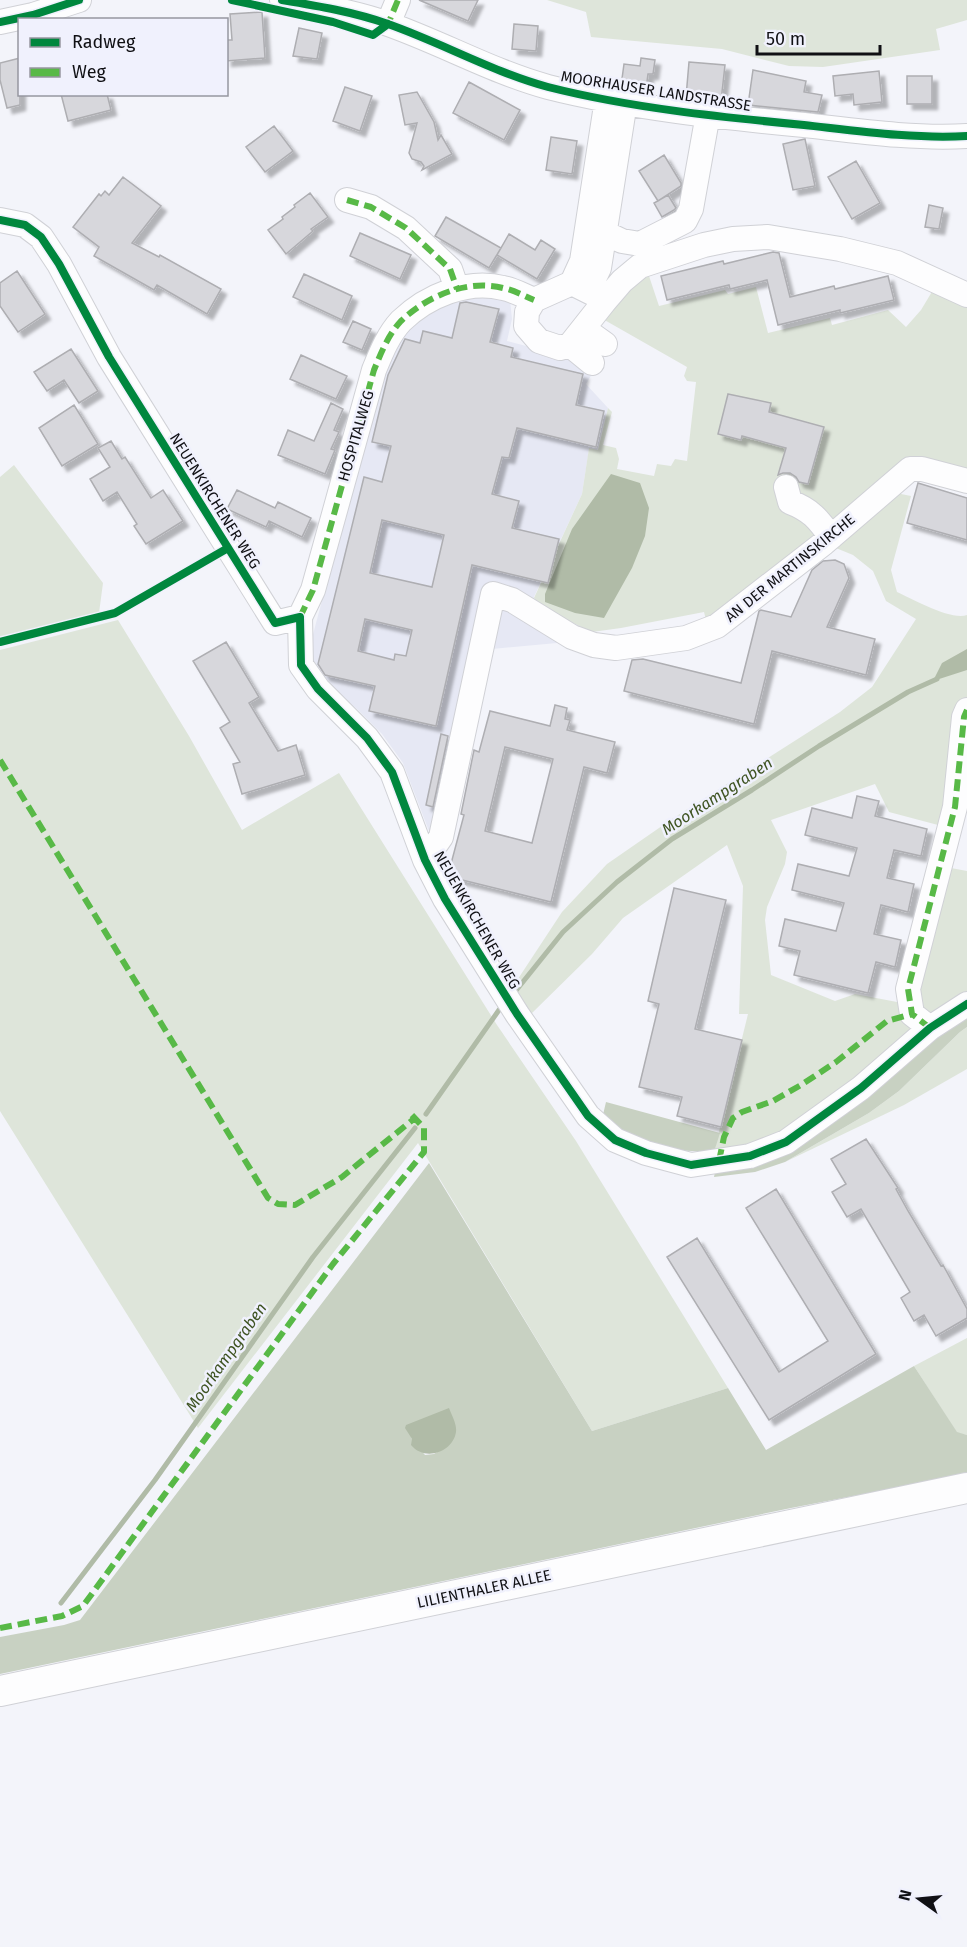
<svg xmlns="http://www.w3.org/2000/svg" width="967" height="1947" font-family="'Fira Sans',sans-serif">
<defs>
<filter id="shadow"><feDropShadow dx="5.5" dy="5.5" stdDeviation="1.5" flood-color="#0004"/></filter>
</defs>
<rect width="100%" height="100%" fill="#f3f4fa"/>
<path fill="#e6e8f4" d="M470 292 510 300 512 319 507 341 572 358 592 374 586 384 608 408 597 451 589 449 582 494 534 597 544 609 592 632 568 642 492 649 432 839 403 763 382 734 357 709 328 684 307 657 388 352 422 312Z"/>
<path fill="#dee5da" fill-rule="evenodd" d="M547 0H967V20L936 29 940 50 823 67 789 66 722 49 591 37 586 12Z
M649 276 659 306 725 290 728 294 756 287 768 333 830 318 832 325 888 310 906 327 921 310 936 285 967 300V474L904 464 901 494 911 496 891 570 897 592C912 599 952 621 967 615V762L951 868 967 871V995L784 1133 751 1146 714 1152 748 1014H739L743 886 727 845 623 918 592 954 531 1014 512 988 562 912 607 864 672 819 840 712 872 687 916 619 886 601 873 571 853 555 831 546 707 624 704 612 621 628 592 632 544 609 534 598 582 494 589 448 598 450 608 408 612 412 603 445 616 448 619 459 617 469 654 476 657 464 671 466 675 459 687 461 696 382 687 381 684 376 687 367 601 318 630 284ZM875 784 889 812 938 825 897 1002 855 994 835 1001 771 975 765 920 767 907 785 864 787 852 771 820Z
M14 465 103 583 99 613 0 637V477Z
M118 620 189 736 242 830 339 773 497 1025 576 1141 728 1388 592 1431 418 1143 198 1428 0 1111V650Z
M967 1027V1069L904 1105 785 1162 869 1113 899 1091 960 1032Z
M967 1338V1435L957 1433 914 1366Z"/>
<path fill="#c8d1c2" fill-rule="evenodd" d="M967 1013V1027L960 1032 899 1091 869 1113 785 1162 755 1172 714 1177 716 1167 757 1161Z
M606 1102 720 1133 714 1152 669 1150 629 1135 602 1119Z
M429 1163 592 1431 728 1388 766 1450 914 1366 957 1432 967 1435V1474L791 1508 0 1674V1637L64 1625 80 1620ZM409 1431 446 1446 434 1454 425 1455 412 1439Z"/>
<path fill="#b0bba7" d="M611 474 640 483 649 508 645 536 632 568 604 618 575 613 545 602V594L572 529Z
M967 649V670L933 681 942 663Z
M449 1408C452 1416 457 1424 456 1432 453 1452 425 1462 411 1445L412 1439 405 1428 406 1425Z"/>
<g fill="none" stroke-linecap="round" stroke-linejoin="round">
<path stroke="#b0bba7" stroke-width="5" d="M514 993 563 932 617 882 672 839 752 790 819 746 908 692 937 679
M426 1114 499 1010
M61 1603 155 1480 313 1257 415 1128"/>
</g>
<path fill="#d7d7dc" stroke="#aeaeb2" stroke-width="1.5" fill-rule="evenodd" filter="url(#shadow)" d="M419 0H478L468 21Z
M262 12 265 58 226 61V40H232L230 14Z
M514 24 538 26 536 51 512 49Z
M299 28 322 33 317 59 293 56Z
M20 58V105L7 108 0 80V63Z
M641 58 655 60 653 74H648L646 89 621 86 624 64 640 66Z
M689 62 725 65 721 101 686 97Z
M753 70 806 81 804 92 822 95 818 112 748 105Z
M879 71 882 102 854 105 853 94 835 96 833 76Z
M907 76H932V104H907Z
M469 82 520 110 504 140 453 113Z
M345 87 372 96 360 131 333 121Z
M417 92 434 122 438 140 441 135 452 154 422 170 424 166 421 162 412 159 409 153 417 123 405 125 399 95Z
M61 94H107L111 110 68 121Z
M274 126 293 151 265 172 246 147Z
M551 137 577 141 572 174 546 170Z
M805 139 815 186 793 190 783 144Z
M664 155 681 183V186L658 201 639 171Z
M856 161 880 203 852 219 828 177Z
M123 177 161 206 132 243 159 257 160 255 221 289 207 314 157 285 154 290 94 256 99 247 73 227 99 194 101 196 105 191 109 195Z
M310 193 328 217 311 229 313 231 286 254 268 230 283 219 282 217 295 207 294 205Z
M668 195 676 208 674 210 662 217 654 203Z
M929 205 943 208 939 229 925 227Z
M446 217 501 248 489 268 435 236Z
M360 233 411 255 400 279 350 256Z
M509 234 535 250 541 240 555 249 537 279 497 255Z
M773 252 779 253 790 297 834 286 835 289 888 276 894 300 840 313V310L778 325 767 280 730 289 729 285 667 300 661 276 723 261 724 264Z
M17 271 45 314 18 332 0 306V283Z
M304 274 352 296 342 320 293 297Z
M466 302 499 309 490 342 513 348 511 357 583 374 576 405 604 411 596 447 517 428 509 458 502 457 492 494 519 501 512 528 559 539 548 583 472 565 436 726 369 711 375 686 325 675 318 664 364 477 382 482 391 446 372 442 388 375 405 339 420 343 423 331 452 338 460 303ZM382 520 444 535 432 587 370 573ZM365 619 412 630 406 656 395 654 394 660 358 651Z
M353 321 371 329 362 350 343 342Z
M71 349 98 391 79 403 64 380 47 391 34 372Z
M301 355 347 376 336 399 290 379Z
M728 394 771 403 769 412 824 427 808 484 799 482 796 477 790 473H783L778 475 786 448 742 436 741 440 718 434Z
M331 403 343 409 334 430 339 432 331 449 335 450 325 474 278 455 288 430 314 441Z
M74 405 98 444 62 466 39 428Z
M111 441 122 459 125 457 151 498 163 490 183 521 146 544 134 526 137 524 117 492 103 501 90 479 110 467 98 448Z
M918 483 967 498V540L907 523Z
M237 490 275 508 278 502 311 518 302 537 269 521 266 527 227 509Z
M835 560 844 564 849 578 827 627 875 639 866 675 772 651 754 724 624 691 632 660 643 659 741 683 759 611 761 610 791 617 812 570 823 561Z
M226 642 259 697 249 703 278 751 296 745 305 775 242 794 233 764 240 762 220 728 230 722 193 661Z
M555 705 567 708 565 719 570 720 567 730 615 742 607 773 584 767 551 902 450 877 448 875 464 815 461 814 474 750 479 752 490 711 550 726ZM505 747 553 759 532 843 485 831Z
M441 734 448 736 433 807 426 805Z
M857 796 879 801 875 816 927 829 921 856 894 850 887 878 914 884 908 912 881 905 874 934 901 940 895 967 876 962 868 993 794 975 800 951 779 946 785 919 836 931 844 903 792 890 798 864 849 876 857 848 805 835 812 808 852 818Z
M674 888 726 900 695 1029 742 1040 721 1127 677 1116 682 1097 639 1087 659 1004 648 1001Z
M866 1139 898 1188 896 1189 908 1211 941 1266 943 1265 967 1309V1318L936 1336 924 1315 914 1321 901 1298 910 1292 861 1209 847 1217 832 1192 846 1184 831 1159Z
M776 1189 876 1354 769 1420 667 1257 697 1238 779 1372 828 1341 746 1208Z"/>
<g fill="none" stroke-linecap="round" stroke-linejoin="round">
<g stroke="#d0d1d6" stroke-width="26">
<path id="minor" d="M282 0C318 6 354 12 388 24 442 43 493 72 548 87 631 108 720 117 804 125 858 131 913 139 967 136
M0 22 33 15 79 0
M388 24 398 0
M347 200 371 207 406 228 450 269 457 289
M0 220 25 225 41 237 59 264 109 357 275 623 300 617 301 665 318 689 367 738 392 772 425 860 445 899 517 1014 588 1116 615 1140 646 1153 691 1165 750 1156 786 1142 861 1088 930 1028 967 1004
M588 225 622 241 640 244 685 221 691 209 708 114
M572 283 596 295 604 302 570 345 560 348 539 341 526 326 527 312 534 300 572 283 582 261 607 99
M588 291 599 268 625 102
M604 302 622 281 640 266 704 245 733 239 768 237 840 249 897 263 967 295
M584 329 605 344
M570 345 592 363
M786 487 790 502C811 510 818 519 831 537
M300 617 313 590 374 370C381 353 388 335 401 321 427 296 467 279 503 288 514 290 524 296 534 300
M425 860 441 837 493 594 512 600 572 637 594 645 616 648 686 638 717 626 824 543 910 469H922L967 481
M930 1028 912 1014 908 989 955 807 964 717 967 710"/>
</g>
<g stroke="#d0d1d6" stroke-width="32">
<path id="major" d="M0 1691 967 1488"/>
</g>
<use href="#minor" stroke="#fdfdfe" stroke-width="24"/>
<use href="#major" stroke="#fdfdfe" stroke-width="30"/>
<path stroke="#58b947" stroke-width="6" stroke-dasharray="12 6" stroke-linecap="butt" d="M384 26 388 24 398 0
M347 200 371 207 406 228 450 269 457 289
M300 617 313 590 374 370C381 353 388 335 401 321 427 296 467 279 503 288 514 290 524 296 534 300
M0 760 268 1198 278 1204 295 1205 342 1177 415 1118
M930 1028 912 1014 908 989 955 807 964 717 967 710
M719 1161 724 1137 733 1118 742 1112 773 1101 801 1085 836 1062 887 1021 912 1014
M0 1628 62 1616 83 1606 333 1264 424 1152V1128L409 1112"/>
<g stroke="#f0f1fd" stroke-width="11">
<path id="cycleway" d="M232 0 333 22 373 35 388 24
M282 0C318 6 354 12 388 24 442 43 493 72 548 87 631 108 720 117 804 125 858 131 913 139 967 136
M0 22 33 15 79 0
M0 220 25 225 41 237 59 264 109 357 275 623 300 617 301 665 318 689 367 738 392 772 425 860 445 899 517 1014 588 1116 615 1140 646 1153 691 1165 750 1156 786 1142 861 1088 930 1028 967 1004
M0 642 115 613 228 548"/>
</g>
<use href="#cycleway" stroke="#00873e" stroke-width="8"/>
</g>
<g text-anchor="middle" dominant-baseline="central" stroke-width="5" stroke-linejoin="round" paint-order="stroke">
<g font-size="15" fill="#101014" stroke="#f0f1fd">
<text transform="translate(656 91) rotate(9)">MOORHAUSER LANDSTRASSE</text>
<text transform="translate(356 436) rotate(-74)">HOSPITALWEG</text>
<text transform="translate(215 501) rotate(58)">NEUENKIRCHENER WEG</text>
<text transform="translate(790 568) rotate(-39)">AN DER MARTINSKIRCHE</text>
<text transform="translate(477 920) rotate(60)">NEUENKIRCHENER WEG</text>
<text transform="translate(484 1589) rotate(-12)">LILIENTHALER ALLEE</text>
</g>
<g font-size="16" font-style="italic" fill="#3f5423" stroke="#f0f1fd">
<text transform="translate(717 796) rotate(-33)">Moorkampgraben</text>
<text transform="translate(226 1357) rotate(-55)">Moorkampgraben</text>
</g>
</g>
<rect x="18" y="18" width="210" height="78" fill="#f0f1fd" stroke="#9697a0" stroke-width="1.5"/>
<rect x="30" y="38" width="30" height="9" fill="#00873e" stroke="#9697a0" stroke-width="1.5"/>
<text x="72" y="48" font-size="18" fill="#101014">Radweg</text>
<rect x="30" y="68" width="30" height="9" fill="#58b947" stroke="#9697a0" stroke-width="1.5"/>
<text x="72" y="78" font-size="18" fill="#101014">Weg</text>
<g transform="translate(919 1899) rotate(285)" stroke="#f0f1fd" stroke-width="4.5" paint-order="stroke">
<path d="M0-4.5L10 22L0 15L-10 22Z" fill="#101014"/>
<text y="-9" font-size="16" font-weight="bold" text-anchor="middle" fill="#101014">N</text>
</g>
<path d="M757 45v9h123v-9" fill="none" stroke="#101014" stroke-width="3"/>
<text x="766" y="45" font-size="18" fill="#101014" stroke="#f0f1fd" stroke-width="4.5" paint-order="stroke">50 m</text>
</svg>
